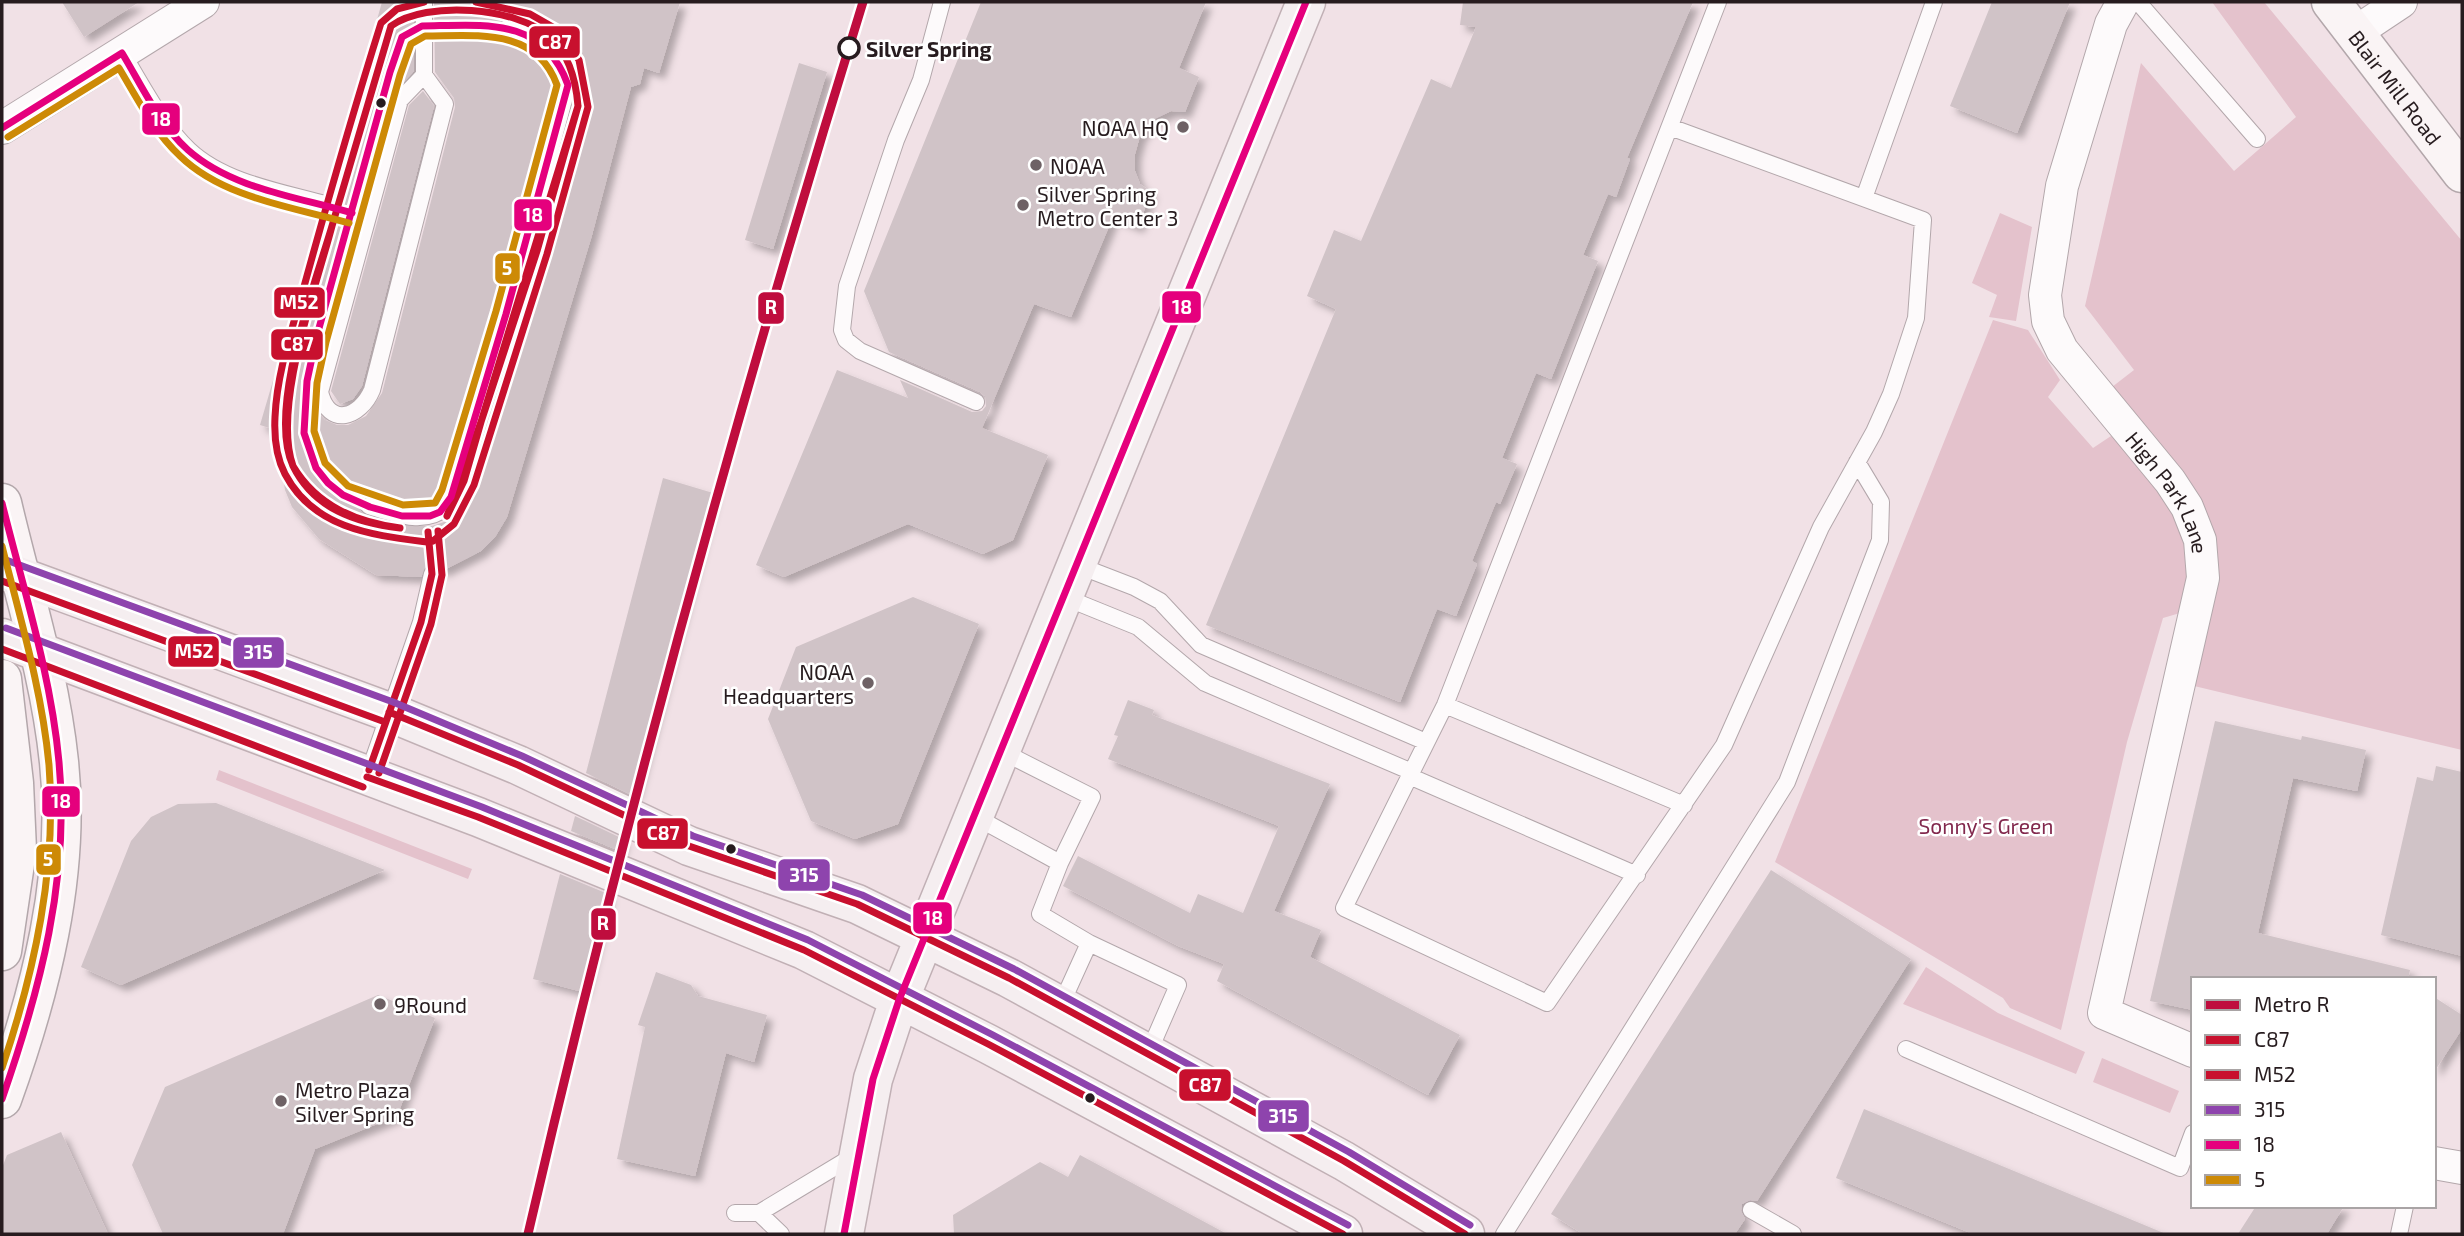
<svg xmlns="http://www.w3.org/2000/svg" width="2464" height="1236" font-family="'Exo 2',sans-serif">
<defs>
<filter id="shadow"><feDropShadow dx="6" dy="6" stdDeviation="3.5" flood-color="#0004"/></filter>
</defs>
<rect width="100%" height="100%" fill="#f1e1e6"/>
<path fill="#e4c2cc" d="M2212 2H2264L2462 241V750L2190 685C2198 644 2213 601 2216 559 2220 501 2147 430 2112 387L2134 370 2085 306 2141 63 2234 171 2296 117Z
M2000 213 2032 227 2016 321 1989 317 1997 295 1972 283Z
M1993 320 2028 330 2060 380 2048 397 2093 448 2111 436C2149 474 2196 523 2188 581 2187 592 2183 603 2180 613L2163 618 2127 742 2061 1030 2010 1008 2003 998 1775 862Z
M219 770 472 869 468 879 216 780Z
M1926 967 1998 1013 2085 1052 2076 1074 1903 1004Z
M2102 1058 2179 1091 2170 1113 2093 1082Z"/>
<path fill="#d0c3c7" fill-rule="evenodd" filter="url(#shadow)" d="M62 2H139L84 37Z
M382 2H414V71L390 97 310 389 316 410 325 420 337 425H348L366 416 382 393 455 107 454 98 435 72 434 2 487 5 496 2H680L659 73 644 68 640 84 631 87 592 235 507 517 495 537 481 551 442 571 435 564H428L421 577 376 575 319 539 292 507 285 490 276 430 260 425 322 214 331 215 338 208 336 198 328 194ZM505 18 533 28 561 48 574 69 578 88 516 317 457 510 444 522 432 526 396 525 365 516 359 509V502L367 496 410 506H426L438 500 496 311 557 85 551 69 540 56 499 35 497 25Z
M981 2H1206L1179 68 1199 77 1185 112 1171 111 1152 120 1140 136 1135 154V171L1140 184 1151 192 1138 227 1113 217 1071 317 1034 304 982 428 1048 455 1013 540 983 554 908 524 784 577 756 565 837 370 908 398 900 380 972 412 982 411 986 406 985 396 980 392 889 352 864 291Z
M1463 2H1693L1627 158 1630 159 1616 197 1608 194 1583 255 1598 261 1551 379 1536 373 1502 458 1517 464 1500 504 1496 502 1472 561 1477 564 1456 616 1437 609 1400 702 1206 625 1336 309 1307 296 1334 230 1361 241 1431 79 1451 88 1476 27 1460 25Z
M1992 2H2070L2017 133 1950 106Z
M799 63 827 72 773 249 745 240Z
M423 91 434 106 362 386 353 399 340 404 331 391 409 105Z
M663 478 713 493 634 796 586 773Z
M913 597 979 624 898 824 855 839 811 821 768 719 796 647Z
M1128 700 1154 710 1152 715 1330 784 1274 911 1321 930 1310 957 1460 1035 1428 1095 1217 981 1224 964 1178 946 1063 886 1078 856 1190 913 1198 894 1243 913 1279 826 1108 759 1118 736 1114 735Z
M2215 721 2301 740 2302 736 2366 750 2357 791 2293 778 2258 933 2410 970 2408 979H2193V1010L2150 1001Z
M2436 766 2462 772V956L2381 935 2417 777 2433 781Z
M216 803 385 870 121 985 81 967 131 841 151 817 178 804Z
M575 816 623 839 620 851 571 831Z
M1771 870 1911 959 1757 1201 1750 1200 1742 1204 1741 1211 1745 1219 1735 1234H1583L1551 1214Z
M560 874 608 894 583 992 533 979Z
M656 972 691 985 698 996 767 1015 754 1062 726 1053 695 1176 617 1159 645 1027 638 1025Z
M378 995 435 1018 397 1116 315 1149 283 1234H163L132 1165 165 1087Z
M2434 997 2462 1015V1029L2434 1072Z
M1864 1109 2166 1234H1973L1836 1178Z
M61 1132 108 1234H2V1168L7 1155Z
M1080 1155 1227 1234H954L953 1215 1040 1162 1068 1177Z
M2256 1206H2344L2327 1234H2238Z"/>
<g fill="none" stroke-linecap="round" stroke-linejoin="round">
<g stroke="#b3a7ab" stroke-width="18">
<path id="lane" d="M424 2V75L445 104 372 390C360 418 329 428 320 392L400 100 424 75
M942 2 921 80 896 140 847 286 842 330 846 340 860 351 976 402
M2138 2 2257 139
M122 53C142 85 161 124 189 150 224 183 282 192 328 205
M1670 127 1923 220 1916 318 1891 394 1874 432 1821 527 1724 745 1547 1003 1344 908 1445 705 1718 2
M1864 198 1934 2
M369 506C395 514 424 526 447 507L506 314 568 85C561 51 537 40 507 28
M1077 565 1134 587 1160 601 1201 645 1426 742
M1064 597 1138 627 1205 683 1412 772
M1445 705 1684 805
M1001 751 1092 797 1060 863
M368 775 421 622 432 574
M1409 776 1637 875
M974 816 1060 863 1040 914 1089 943
M1060 1007 1089 943 1178 985 1148 1054
M1906 1049 2180 1168 2193 1133
M1751 1210 1793 1234
M735 1213H759L855 1155
M759 1213 781 1234
M1504 1234 1787 782 1880 540 1881 502 1857 462
M2399 1234 2405 1206"/>
</g>
<g stroke="#b3a7ab" stroke-width="34">
<g id="street">
<path id="s1" d="M2123 2 2111 24 2062 186 2045 295 2048 321 2062 350 2170 481 2187 507 2200 540 2203 578 2104 1013 2193 1051"/>
<path d="M2353 34 2401 2"/>
<path d="M2 128 203 2"/>
<path d="M2434 1163 2462 1168"/>
</g>
</g>
<g stroke="#b3a7ab" stroke-width="41">
<g id="secondary">
<path id="s2" d="M2331 2 2462 173"/>
<path d="M2 503C22 589 50 674 59 762 71 875 40 994 2 1099"/>
<path d="M2 679 14 783 17 850 2 951"/>
</g>
</g>
<g stroke="#c1b0b5" stroke-width="41">
<path id="primary" d="M2 570 389 712 518 765 689 846 857 904 1009 978 1185 1074 1344 1161 1465 1234
M2 638 478 817 804 950 988 1044 1343 1234
M844 1234 873 1079 899 1000 1306 2"/>
</g>
<use href="#lane" stroke="#fdfafb" stroke-width="16"/>
<use href="#street" stroke="#fdfafb" stroke-width="32"/>
<use href="#secondary" stroke="#faf4f5" stroke-width="38"/>
<use href="#primary" stroke="#f5eef0" stroke-width="38"/>
<g stroke="#fff" stroke-width="12">
<path id="bus-1" d="M391 26C427 0 517 7 550 37 570 55 576 81 578 106
M332 226 391 26
M332 226 391 26
M481 422 578 106
M481 422 537 251 578 106
M293 466C317 506 356 522 400 528
M293 466C314 509 356 523 400 528
M293 466C267 410 315 284 332 226
M293 466C272 408 316 287 332 226
M447 516 481 422
M447 516 464 481 481 422
M389 712 518 765 689 846 857 904 1009 978 1344 1161 1465 1234
M369 770 421 622 432 574 428 532
M367 777 478 817 804 950 988 1044 1343 1234"/>
</g>
<g stroke="#fff" stroke-width="12">
<path id="bus-2" d="M424 2 397 9 381 23C354 109 329 196 305 283 293 327 277 371 275 417 274 437 276 457 285 474 314 529 372 535 427 542
M433 541 454 524 474 485 547 254 588 107 579 60 558 30 530 14 476 2
M2 581 385 722
M2 649 363 787
M379 773 431 624 442 575 438 531"/>
</g>
<g stroke="#fff" stroke-width="12">
<path id="bus-3" d="M6 560 393 702 522 756 693 836 862 895 1014 969 1349 1152 1470 1225
M6 628 482 807 808 940 993 1035 1348 1225"/>
</g>
<g stroke="#fff" stroke-width="12">
<path id="bus-4" d="M422 26C484 25 543 16 568 85L506 314 451 497 440 512 430 516H402L370 507 343 495 328 483 316 468 304 433 307 381 316 339 390 72 402 37Z
M2 128 122 53C142 86 159 124 188 150 232 189 298 197 352 213
M2 503C23 588 51 674 59 762 70 878 40 990 2 1099
M844 1234 873 1079 899 1000 1306 2"/>
</g>
<g stroke="#fff" stroke-width="12">
<path id="bus-5" d="M425 36C476 36 536 27 557 85L496 311 442 490 435 503 403 505 348 486 325 463 314 431 317 383 326 342 400 75 411 44Z
M8 137 119 68C137 98 154 132 180 156 223 198 293 207 349 223
M2 546C20 618 42 690 49 765 57 868 35 970 2 1068"/>
</g>
<use href="#bus-1" stroke="#c8102e" stroke-width="7"/>
<use href="#bus-2" stroke="#c8102e" stroke-width="7"/>
<use href="#bus-3" stroke="#8e44ad" stroke-width="7"/>
<use href="#bus-4" stroke="#e5007d" stroke-width="7"/>
<use href="#bus-5" stroke="#cd8a06" stroke-width="7"/>
<g stroke="#fff" stroke-width="14">
<path id="metro-1" d="M528 1234C624 819 737 409 863 2"/>
</g>
<use href="#metro-1" stroke="#bf0d3e" stroke-width="9"/>
</g>
<circle fill="#fff" stroke="#271c1f" stroke-width="3.5" cx="849" cy="48" r="10"/>
<g fill="#271c1f" stroke="#fff" stroke-width="2.5">
<circle cx="381" cy="103" r="6"/>
<circle cx="731" cy="849" r="6"/>
<circle cx="1090" cy="1098" r="6"/>
</g>
<g fill="#6e6165" stroke="#fff" stroke-width="2.5">
<circle cx="1183" cy="127" r="7"/>
<circle cx="1036" cy="165" r="7"/>
<circle cx="1023" cy="205" r="7"/>
<circle cx="868" cy="683" r="7"/>
<circle cx="380" cy="1004" r="7"/>
<circle cx="281" cy="1101" r="7"/>
</g>
<g text-anchor="middle" dominant-baseline="central" stroke-width="5" stroke-linejoin="round" paint-order="stroke">
<g font-size="21" font-weight="bold" fill="#271c1f" stroke="#fff" text-anchor="start">
<text x="866" y="48">Silver Spring</text>
</g>
<g font-size="21" fill="#271c1f" stroke="#fff">
<text stroke="none"><textPath href="#s2" startOffset="107">Blair Mill Road</textPath></text>
<text stroke="none"><textPath href="#s1" startOffset="542">High Park Lane</textPath></text>
</g>
<g font-size="21" fill="#271c1f" stroke="#fff" text-anchor="start">
<text x="1169" y="127" text-anchor="end">NOAA HQ</text>
<text x="1050" y="165">NOAA</text>
<text x="1037" y="193">Silver Spring<tspan x="1037" dy="24">Metro Center 3</tspan></text>
<text x="854" y="671" text-anchor="end">NOAA<tspan x="854" dy="24">Headquarters</tspan></text>
<text x="394" y="1004">9Round</text>
<text x="295" y="1089">Metro Plaza<tspan x="295" dy="24">Silver Spring</tspan></text>
</g>
<g font-size="21" fill="#82284d" stroke="#fff">
<text x="1986" y="825">Sonny's Green</text>
</g>
</g>
<g stroke="#fff" stroke-width="2.5">
<rect x="528" y="25" width="53" height="34" rx="7" fill="#c8102e"/>
<rect x="141" y="102" width="40" height="34" rx="7" fill="#e5007d"/>
<rect x="513" y="198" width="40" height="34" rx="7" fill="#e5007d"/>
<rect x="494" y="252" width="27" height="33" rx="7" fill="#cd8a06"/>
<rect x="273" y="286" width="53" height="33" rx="7" fill="#c8102e"/>
<rect x="1161" y="290" width="41" height="34" rx="7" fill="#e5007d"/>
<rect x="757" y="291" width="28" height="34" rx="7" fill="#bf0d3e"/>
<rect x="270" y="328" width="54" height="33" rx="7" fill="#c8102e"/>
<rect x="167" y="635" width="53" height="33" rx="7" fill="#c8102e"/>
<rect x="232" y="636" width="53" height="33" rx="7" fill="#8e44ad"/>
<rect x="41" y="785" width="40" height="33" rx="7" fill="#e5007d"/>
<rect x="636" y="817" width="53" height="33" rx="7" fill="#c8102e"/>
<rect x="35" y="843" width="27" height="33" rx="7" fill="#cd8a06"/>
<rect x="777" y="858" width="54" height="34" rx="7" fill="#8e44ad"/>
<rect x="912" y="901" width="41" height="34" rx="7" fill="#e5007d"/>
<rect x="590" y="907" width="27" height="34" rx="7" fill="#bf0d3e"/>
<rect x="1178" y="1068" width="54" height="34" rx="7" fill="#c8102e"/>
<rect x="1257" y="1099" width="53" height="34" rx="7" fill="#8e44ad"/>
</g>
<g font-size="19" text-anchor="middle" font-weight="bold" fill="#fff">
<text x="555" y="49">C87</text>
<text x="161" y="126">18</text>
<text x="533" y="222">18</text>
<text x="507" y="275">5</text>
<text x="299" y="309">M52</text>
<text x="1182" y="314">18</text>
<text x="771" y="314">R</text>
<text x="297" y="351">C87</text>
<text x="194" y="658">M52</text>
<text x="258" y="659">315</text>
<text x="61" y="808">18</text>
<text x="663" y="840">C87</text>
<text x="48" y="866">5</text>
<text x="804" y="882">315</text>
<text x="933" y="925">18</text>
<text x="603" y="930">R</text>
<text x="1205" y="1092">C87</text>
<text x="1283" y="1123">315</text>
</g>
<rect width="2464" height="1236" fill="none" stroke="#271c1f" stroke-width="7"/>
<rect x="2191" y="977" width="245" height="231" fill="#ffffff" stroke="#a9a4a5" stroke-width="2"/>
<rect x="2205" y="1000" width="35" height="10" fill="#bf0d3e" stroke="#a9a4a5" stroke-width="2"/>
<text x="2254" y="1012" font-size="21" fill="#271c1f">Metro R</text>
<rect x="2205" y="1035" width="35" height="10" fill="#c8102e" stroke="#a9a4a5" stroke-width="2"/>
<text x="2254" y="1047" font-size="21" fill="#271c1f">C87</text>
<rect x="2205" y="1070" width="35" height="10" fill="#c8102e" stroke="#a9a4a5" stroke-width="2"/>
<text x="2254" y="1082" font-size="21" fill="#271c1f">M52</text>
<rect x="2205" y="1105" width="35" height="10" fill="#8e44ad" stroke="#a9a4a5" stroke-width="2"/>
<text x="2254" y="1117" font-size="21" fill="#271c1f">315</text>
<rect x="2205" y="1140" width="35" height="10" fill="#e5007d" stroke="#a9a4a5" stroke-width="2"/>
<text x="2254" y="1152" font-size="21" fill="#271c1f">18</text>
<rect x="2205" y="1175" width="35" height="10" fill="#cd8a06" stroke="#a9a4a5" stroke-width="2"/>
<text x="2254" y="1187" font-size="21" fill="#271c1f">5</text>
</svg>
